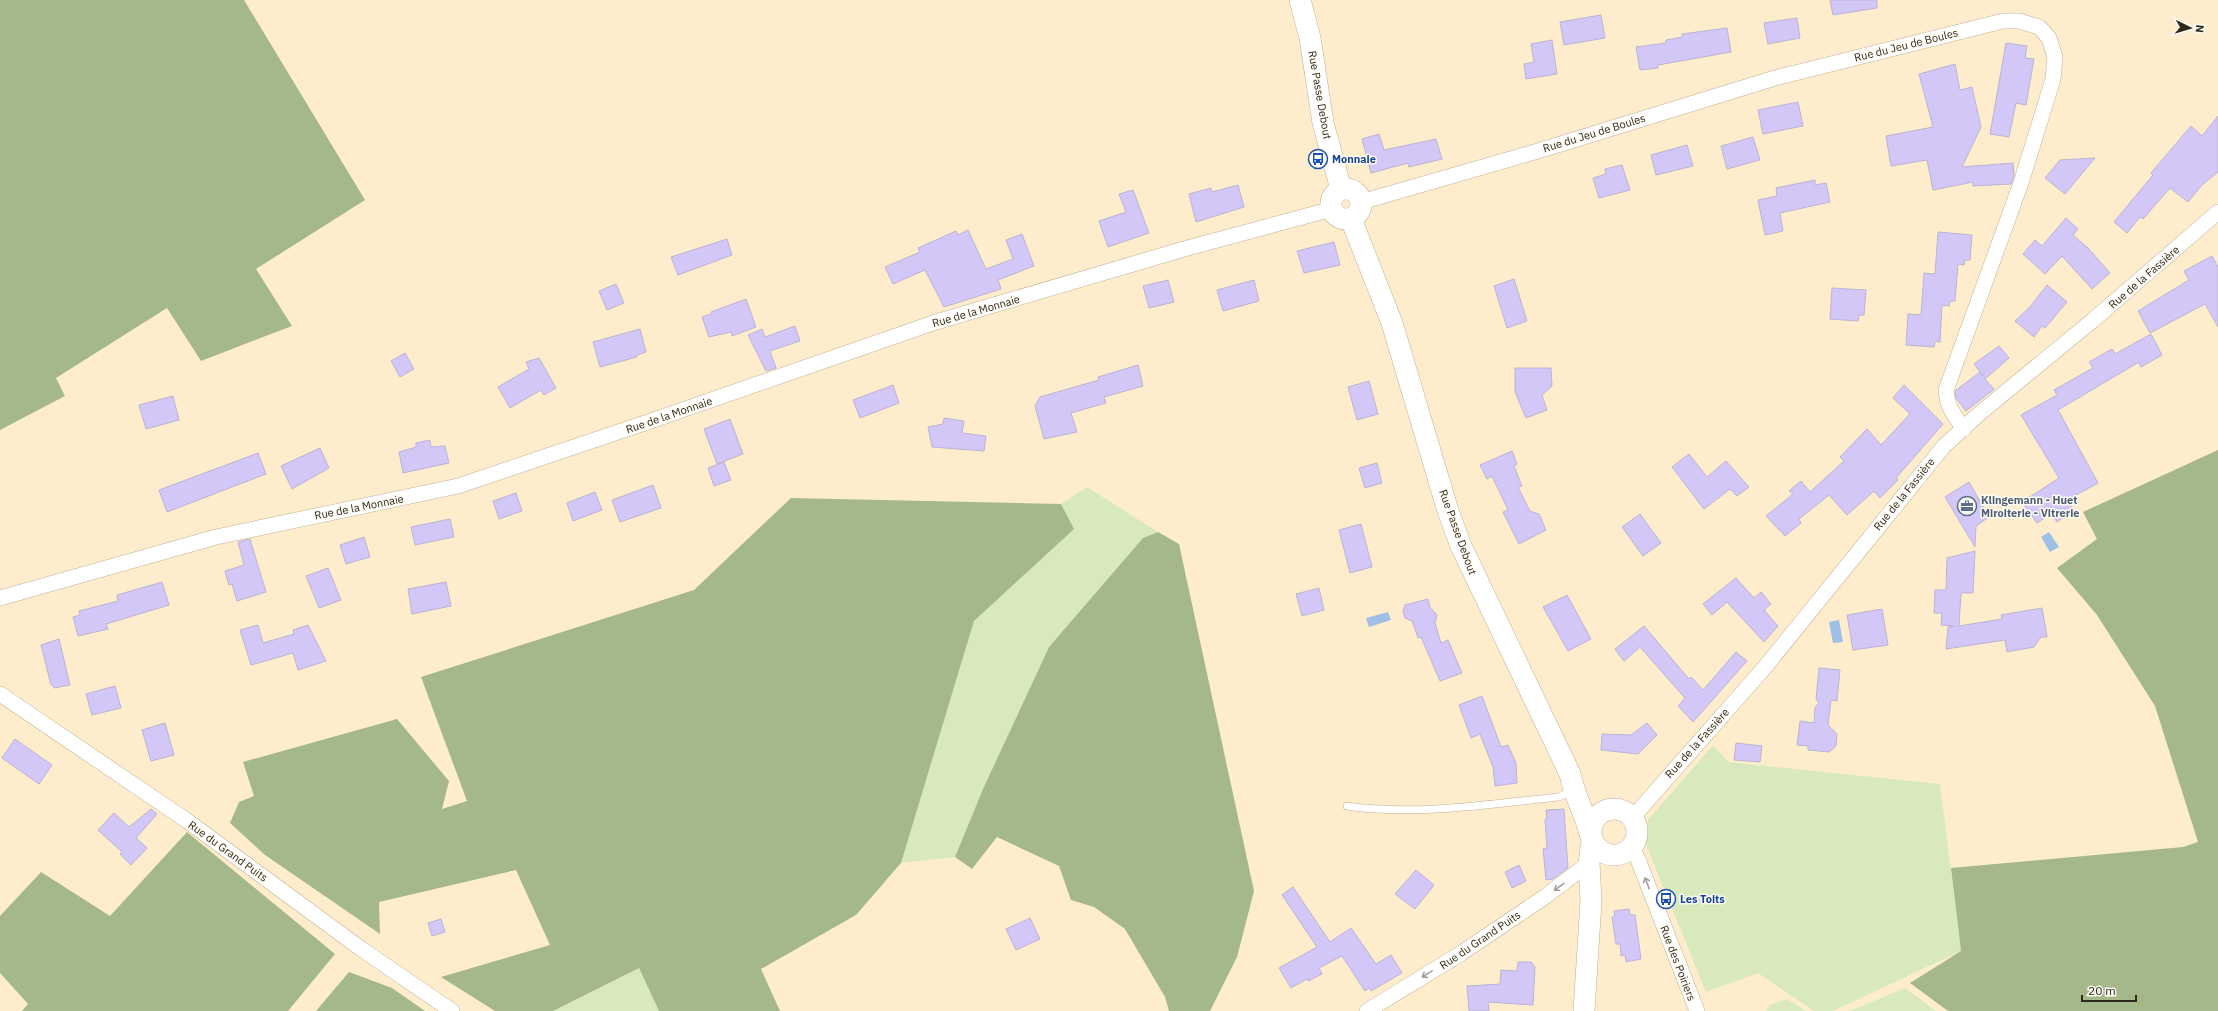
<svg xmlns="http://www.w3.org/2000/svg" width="2218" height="1011" font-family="'IBM Plex Sans',sans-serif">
<rect width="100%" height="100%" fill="#fdedcd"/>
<path fill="#d7e9bd" d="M1087 487 1158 532 1143 538 1049 647 983 789 955 857 901 863 974 621 1073 529 1061 504Z
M1713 745 1728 762 1940 784 1961 951 1833 1011H1814L1758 973 1706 992 1645 842 1648 820Z
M639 968 659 1011H553Z
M1905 988 1936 1011H1850Z
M1787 999 1806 1011H1766L1770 1005Z"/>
<path fill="#a5b88a" d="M0 0H244L365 200 256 269 292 326 201 361 167 308 56 378 65 396 0 430Z
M2218 450V1011H1948L1910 983 1961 951 1951 868 2183 847 2198 842 2155 706 2097 615 2057 568 2097 539 2083 512Z
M791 498 1061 504 1074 529 974 621 901 863 856 915 761 969 780 1011H659L639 968 553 1011H495L441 977 550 945 516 870 379 902 380 934 265 855 230 823 239 802 254 796 243 762 397 719 449 781 442 809 467 801 421 677 694 590Z
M1158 532 1179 544 1254 891 1237 957 1210 1011H1169L1165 997 1125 929 1094 907 1071 900 1059 866 997 837 972 869 955 857 983 789 1049 647 1143 538Z
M187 832 335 954 288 1011H22L28 1004 0 973V916L41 872 110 916Z
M349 972 392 988 425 1011H316Z"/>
<path fill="#9ec0e7" d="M2049 532 2059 547 2050 552 2041 537Z
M1388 612 1391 620 1369 627 1366 618Z
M1839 620 1843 642 1833 643 1829 622Z"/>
<path fill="#d3c7f7" stroke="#bbb3d4" d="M1830 0H1877V8L1833 15Z
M1601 15 1605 38 1564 45 1560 22Z
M1797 18 1800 38 1768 44 1764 23Z
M1727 28 1731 52 1658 65V68L1640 70 1636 47 1666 43V40L1682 37V34Z
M1552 40 1557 74 1526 79 1524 64 1534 62 1531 44Z
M2006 43 2027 46 2025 58 2034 59 2026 105 2016 103 2009 137 1990 134Z
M1955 64 1960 90 1972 87 1981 127 1962 167 2013 163 2014 176 2011 184 1973 186V182L1933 190 1927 160 1891 166 1886 136 1933 127 1919 74Z
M1798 102 1803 126 1763 134 1758 110Z
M2218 116V172L2202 185 2188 202 2170 188 2143 219 2140 217 2127 233 2114 222 2153 175 2151 173 2191 126 2202 136Z
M1379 134 1384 150 1436 139 1442 159 1409 167 1408 163 1371 173 1362 139Z
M1753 137 1760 160 1727 169 1721 146Z
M1687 145 1693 166 1656 175 1651 155Z
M2095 158 2065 194 2045 178 2060 160Z
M1622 165 1630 190 1599 198 1593 178 1606 174 1605 169Z
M1815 180V185L1826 183 1830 202 1780 213 1783 231 1765 235 1758 200 1777 196 1776 188Z
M1238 185 1244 207 1196 222 1189 194 1211 188 1212 192Z
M1133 190 1149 233 1108 247 1099 221 1126 212 1119 194Z
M2066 218 2078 229 2073 235 2088 248 2110 273 2092 289 2062 256 2045 274 2023 254 2035 240 2042 246Z
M968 230 986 269 1013 259 1006 240 1022 234 1034 266 998 280 1001 289 944 307 925 270 893 284 885 267 920 252 918 248 956 231 958 235Z
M1938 232 1972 235 1970 260H1965L1964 265 1958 264 1955 301H1950L1949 306 1942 305 1940 342 1935 341 1934 347 1906 345 1908 314 1921 315 1924 273 1935 274Z
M727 239 732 255 678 275 671 257Z
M1334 242 1340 265 1304 273 1297 251Z
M2212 256 2218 267V327L2205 304 2150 333 2138 311 2189 280 2184 271Z
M1514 279 1527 321 1507 328 1494 286Z
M1168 280 1174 302 1149 308 1143 286Z
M1254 280 1259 301 1223 311 1217 290Z
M616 284 624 303 607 310 599 291Z
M2047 285 2067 302 2045 328 2042 326 2034 337 2015 321 2030 307Z
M1832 288 1866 290 1864 315H1859L1858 321 1830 319Z
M746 299 756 327 732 336 731 332 709 337 702 317 712 314 711 312Z
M795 326 800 341 770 351 776 368 766 371 748 335 762 329 765 337Z
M640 329 646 352 637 355V357L600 367 593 342Z
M2151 334 2162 355 2141 367 2139 362 2058 410 2098 483 2067 500 2074 510 2057 522 2051 514 2037 523 2022 502 2059 478 2021 415 2057 395 2054 390 2093 368 2089 362 2112 349 2115 354Z
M1999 346 2009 358 1985 379 1994 389 1966 411 1956 398 1955 391 1980 372 1984 377 1974 364Z
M405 353 414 369 400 377 391 361Z
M539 358 556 388 544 395 541 390 510 408 498 387 529 369 526 362Z
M1138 365 1143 386 1104 397 1106 403 1071 413 1077 432 1044 439 1035 406 1040 397 1099 380 1098 377Z
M1515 368H1551L1552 386 1542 395 1547 410 1526 418 1515 392Z
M1369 381 1378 414 1357 420 1348 387Z
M893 385 899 403 860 418 853 400Z
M1904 385 1943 424 1896 478 1898 480 1880 498 1874 491 1847 515 1829 495 1799 519 1801 523 1785 536 1766 516 1793 494 1789 491 1801 481 1810 492 1844 461 1840 457 1867 429 1881 445 1910 414 1893 398Z
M173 396 179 420 146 429 139 405Z
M944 418 964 421 962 433 986 436 984 451 932 447 928 427 943 424Z
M730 419 743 454 717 464 704 429Z
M430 440 431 447 445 446 449 463 403 473 399 452 416 447V443Z
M320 448 329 468 292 489 281 466Z
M1512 451 1517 464 1514 466 1522 486 1518 487 1530 511 1539 514 1546 530 1519 544 1503 512 1508 510 1492 476 1487 479 1480 465Z
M258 453 266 474 167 512 159 490Z
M1689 454 1707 477 1726 461 1749 487 1737 496 1730 489 1704 509 1672 467Z
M724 462 731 480 714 486 708 468Z
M1377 463 1382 483 1365 488 1359 468Z
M1969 482 1989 517 1976 526 1975 547 1945 497Z
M653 485 661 508 620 522 612 500Z
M595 492 602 510 573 521 567 503Z
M516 493 522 511 499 519 493 501Z
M1640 514 1661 543 1643 556 1622 527Z
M450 519 454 537 415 545 411 527Z
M1361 524 1372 567 1350 573 1339 530Z
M364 537 370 557 346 564 340 545Z
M250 539 266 592 237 601 232 584 229 585 225 571 244 565 238 542Z
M1975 551 1973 593H1961L1959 626 2002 619 2001 615 2042 608 2047 637H2041L2034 647 2007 652 2005 640 1946 649 1948 627 1954 626 1941 625 1942 613H1934L1935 590H1946L1947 558Z
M328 568 341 600 319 608 306 576Z
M1736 578 1754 598 1761 592 1771 604 1764 610 1778 626 1764 642 1727 602 1712 615 1703 604Z
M162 582 169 605 106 624 108 629 78 636 73 617 80 615 79 611 118 601 117 595Z
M446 582 451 606 412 614 408 589Z
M1319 588 1324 610 1302 616 1296 594Z
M1567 595 1591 639 1568 651 1543 607Z
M1428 599 1430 607 1437 615 1435 623 1441 643 1448 640 1462 673 1440 681 1421 637 1418 638 1412 621 1405 618 1403 611 1405 605Z
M1882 609 1888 645 1853 650 1847 615Z
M258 625 263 643 294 634 293 630 308 625 326 661 298 670 293 653 251 665 240 630Z
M1644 626 1689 679 1691 677 1703 690 1736 652 1747 661 1693 722 1678 706 1685 698 1640 647 1624 661 1615 649Z
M59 639 70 685 54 688 53 685H51L41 645Z
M1819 668 1840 670 1837 701 1831 700 1828 725 1837 734 1836 746 1829 752 1808 750V746L1797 745 1800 721 1814 723 1815 707 1819 703 1816 699Z
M115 686 121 708 92 715 86 694Z
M1482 696 1501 747 1508 745 1516 763 1517 783 1495 786 1493 767 1480 734 1471 738 1459 705Z
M165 723 174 755 151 761 142 730Z
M1647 723 1657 735 1638 754 1601 750 1602 734 1631 735Z
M15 739 52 765 39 784 2 758Z
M1736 743 1762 746 1760 762 1734 760Z
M151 809 157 814 136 838 147 848 131 865 120 854 122 852 98 830 114 813 129 827Z
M1564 809 1568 868 1553 879 1546 880 1543 849 1547 848 1545 819H1547L1546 810Z
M1519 865 1526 881 1512 888 1505 872Z
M1416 870 1434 885 1415 909 1395 894Z
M1293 887 1330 942 1351 928 1376 964 1391 955 1402 973 1371 991 1369 988 1365 991 1342 956 1319 968 1322 974 1308 981 1307 979 1291 988 1279 968 1317 947 1282 895Z
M1629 909 1630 915H1635L1641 959 1626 962 1625 955 1621 956 1620 944H1616L1612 917H1615L1614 911Z
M1030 918 1040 939 1016 950 1006 929Z
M441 919 445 932 432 936 428 923Z
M1518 962H1531L1535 967 1533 1005 1488 1002 1489 1011H1469L1467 986 1500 984 1501 970 1517 971Z"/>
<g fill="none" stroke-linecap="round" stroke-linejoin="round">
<g stroke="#c0b091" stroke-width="8">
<path id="service" d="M1347 806C1414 816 1492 804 1559 797L1573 790"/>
</g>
<g stroke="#c0b091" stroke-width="16">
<path id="minor" d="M1361 202 1538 151 1775 78 2003 21H2019L2039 27 2049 38 2055 57 2053 79 2021 183 1946 390C1947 407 1955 416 1964 429
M0 598 216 537 458 486 639 425 936 322 1184 249 1332 209
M0 694 186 820 360 948 452 1011
M1633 817 1765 667 1944 446 1980 413 2092 321 2218 212
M1630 850 1637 857 1697 1011
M1367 1011 1460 954 1546 896 1589 863"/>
</g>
<g stroke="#c0b091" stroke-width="22">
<path id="secondary" d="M1300 0 1310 38 1323 123 1341 189
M1331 204a15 15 0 1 1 30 0a15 15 0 1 1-30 0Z
M1351 219 1392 323 1448 511 1461 546 1570 774C1574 795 1585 813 1590 834
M1591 832a23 23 0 1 1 46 0a23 23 0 1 1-46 0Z
M1584 1011 1591 901 1589 863 1592 841"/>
</g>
<use href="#service" stroke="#fff" stroke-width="7"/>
<use href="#minor" stroke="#fff" stroke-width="15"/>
<use href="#secondary" stroke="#fff" stroke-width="21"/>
</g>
<defs><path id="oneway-shaft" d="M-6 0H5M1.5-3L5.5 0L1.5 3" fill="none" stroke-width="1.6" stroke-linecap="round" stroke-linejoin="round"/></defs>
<g stroke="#a19e99">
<use href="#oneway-shaft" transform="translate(1647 883) rotate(-111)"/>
<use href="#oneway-shaft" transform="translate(1559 887) rotate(144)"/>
<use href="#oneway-shaft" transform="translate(1427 974) rotate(148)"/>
</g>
<defs>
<g id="bus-ring" transform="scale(1)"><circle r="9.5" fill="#fffcf5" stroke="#1a4fb4" stroke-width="1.5"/><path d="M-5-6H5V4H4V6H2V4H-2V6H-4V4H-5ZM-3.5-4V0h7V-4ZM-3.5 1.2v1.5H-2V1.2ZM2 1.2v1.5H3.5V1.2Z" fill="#1a4fb4"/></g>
<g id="office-ring" transform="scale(1)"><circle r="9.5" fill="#fffcf5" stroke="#5c6f8a" stroke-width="1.5"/><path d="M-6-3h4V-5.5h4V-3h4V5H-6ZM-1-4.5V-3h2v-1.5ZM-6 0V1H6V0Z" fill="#5c6f8a"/></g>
</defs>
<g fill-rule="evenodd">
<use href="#bus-ring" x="1318" y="159"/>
<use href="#office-ring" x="1967" y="506"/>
<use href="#bus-ring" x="1666" y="899"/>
</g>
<g text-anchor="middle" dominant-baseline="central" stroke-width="3" stroke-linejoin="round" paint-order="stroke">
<g font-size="11" fill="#2e281c" stroke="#fffcf5">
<text transform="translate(1906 45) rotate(-14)">Rue du Jeu de Boules</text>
<text transform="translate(1320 95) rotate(80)">Rue Passe Debout</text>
<text transform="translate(1594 133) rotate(-17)">Rue du Jeu de Boules</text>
<text transform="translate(2144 277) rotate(-41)">Rue de la Fassière</text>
<text transform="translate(976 311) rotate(-16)">Rue de la Monnaie</text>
<text transform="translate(669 415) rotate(-19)">Rue de la Monnaie</text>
<text transform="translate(1904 494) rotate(-51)">Rue de la Fassière</text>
<text transform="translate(359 507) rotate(-11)">Rue de la Monnaie</text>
<text transform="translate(1458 532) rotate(70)">Rue Passe Debout</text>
<text transform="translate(1697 743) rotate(-48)">Rue de la Fassière</text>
<text transform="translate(228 851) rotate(36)">Rue du Grand Puits</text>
<text transform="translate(1480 940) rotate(-34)">Rue du Grand Puits</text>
<text transform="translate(1678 963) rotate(69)">Rue des Poiriers</text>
</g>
<g font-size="11" font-weight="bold" fill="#164399" stroke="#fffcf5" text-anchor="start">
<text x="1332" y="159">Monnaie</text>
<text x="1680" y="899">Les Toits</text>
</g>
<g font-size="11" font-weight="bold" fill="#4e5e75" stroke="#fffcf5" text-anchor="start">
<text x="1981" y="500">Klingemann - Huet<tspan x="1981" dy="13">Miroiterie - Vitrerie</tspan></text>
</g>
</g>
<g transform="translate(2190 28) rotate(95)" stroke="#fffcf5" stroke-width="3" paint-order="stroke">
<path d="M0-3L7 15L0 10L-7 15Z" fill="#2e281c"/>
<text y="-6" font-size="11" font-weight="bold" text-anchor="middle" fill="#2e281c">N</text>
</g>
<path d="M2082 995v6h54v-6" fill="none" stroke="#2e281c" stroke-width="2"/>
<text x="2088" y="995" font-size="12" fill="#2e281c" stroke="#fffcf5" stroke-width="3" paint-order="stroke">20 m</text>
</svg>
